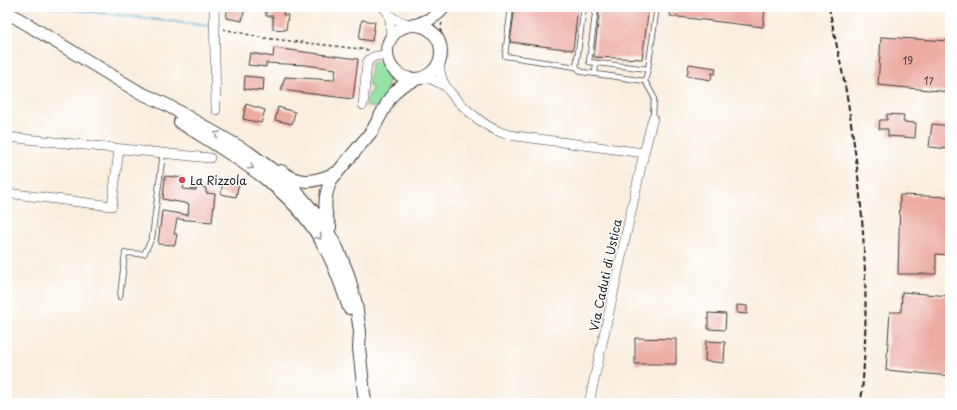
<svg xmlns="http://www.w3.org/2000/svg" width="957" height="410" font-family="'Playpen Sans',sans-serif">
<rect width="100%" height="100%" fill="#fff"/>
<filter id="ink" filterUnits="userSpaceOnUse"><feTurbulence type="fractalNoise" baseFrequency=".025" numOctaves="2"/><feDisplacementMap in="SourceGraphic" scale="8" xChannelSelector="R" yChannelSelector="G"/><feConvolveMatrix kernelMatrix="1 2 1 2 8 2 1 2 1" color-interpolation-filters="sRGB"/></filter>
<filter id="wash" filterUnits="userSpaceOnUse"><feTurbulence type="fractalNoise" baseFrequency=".012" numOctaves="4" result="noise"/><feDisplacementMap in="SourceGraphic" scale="16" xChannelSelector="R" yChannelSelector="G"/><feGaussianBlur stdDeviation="0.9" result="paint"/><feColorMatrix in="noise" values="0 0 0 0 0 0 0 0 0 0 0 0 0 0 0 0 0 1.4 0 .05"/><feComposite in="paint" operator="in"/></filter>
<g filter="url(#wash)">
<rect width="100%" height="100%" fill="#faeedf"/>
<path fill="#8fe0a0" stroke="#567e5e" d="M375 61 383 64C394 84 387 90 379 109L366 106 368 95 370 94 372 87 368 85 371 64Z"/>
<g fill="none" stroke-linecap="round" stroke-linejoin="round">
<path stroke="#52a5cd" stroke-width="2" d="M51 7 209 26"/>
</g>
<g id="blocks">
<path fill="#ecaca3" d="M228 7H245L242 21 226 18Z
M266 7H284L283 15H288L286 30 273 29V16H266Z
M515 7H578L573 50 510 42Z
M600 7H649L642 59 594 57Z
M672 7H765L763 27 670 16Z
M362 20 375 22 372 41 359 39Z
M881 37 950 41V92L878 85Z
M274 48 358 59 353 99 281 90 285 77 334 80 336 69 305 65 266 63V67L248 65 250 53 273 57Z
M689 64 716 68 715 74 712 73 711 80 687 76Z
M245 76 264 78 263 91 244 89Z
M246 104 265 110 261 123 243 119Z
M278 107 295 112 292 124 275 120Z
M887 114 904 115 903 122 916 123 915 138 888 136V129H879L880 120H887Z
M932 124 950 126V149L929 147Z
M165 176 185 178 183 189 196 190V186L206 188V193L215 194 212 222 177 219 174 234H177L175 245 158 244 162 211 188 215 189 204 163 199Z
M223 179 239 182 236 197 221 194Z
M900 195 950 197V255L936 254V274H898Z
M902 292 950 296V376L886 370 890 312H901Z
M737 305 747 306V314L737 313Z
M708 313 726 314 725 330 708 329Z
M635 338 676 339V364H635Z
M706 341 725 342 724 363 705 361Z"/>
</g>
</g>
<g filter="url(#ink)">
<use href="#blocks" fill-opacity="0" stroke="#3d3c39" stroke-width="1"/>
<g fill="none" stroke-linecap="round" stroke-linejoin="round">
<g stroke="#3d3c39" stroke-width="6">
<path id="lane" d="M511 7 505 56 576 67 582 72 645 81 654 97 653 118
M596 7 589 62 648 69
M576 67 584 7
M595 74 596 63
M645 81 648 69 657 7
M120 297 125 253 144 254 152 238 163 153"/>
</g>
<g stroke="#3d3c39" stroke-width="10">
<path id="street" d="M214 7 216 110
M383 7 393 18 410 25
M388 13 390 20 391 37
M440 62C439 70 441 78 445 85 454 100 482 125 498 131 504 134 510 135 516 136L644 153 589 403
M423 79H431L445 86
M363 105 367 63C371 55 378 56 387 55
M7 137 210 158
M644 153 653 118
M7 193 112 206 119 149"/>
</g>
<g stroke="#3d3c39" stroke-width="14">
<path id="secondary" d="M7 12 137 91 167 105 248 152 270 168 287 182 303 199 322 222 328 232 338 250 348 274 356 304 360 332 359 348 365 403
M387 52a27 27 0 1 1 54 0a27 27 0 1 1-54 0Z
M416 25C426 21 437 17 444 7
M180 122C233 156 294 188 324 246 335 265 342 287 349 308
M281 171C300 186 315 182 336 173
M330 227C323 211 324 196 331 180L372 131 390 98 397 90 403 85 415 80"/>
</g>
<path stroke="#3d3c39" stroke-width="1.5" stroke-dasharray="3 3" stroke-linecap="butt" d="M442 23C438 33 447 45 446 56
M223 29 264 38 369 50"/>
<use href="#lane" stroke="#fff" stroke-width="4.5"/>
<use href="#street" stroke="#fff" stroke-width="9"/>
<use href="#secondary" stroke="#fff" stroke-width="12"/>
<path stroke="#1c1c1c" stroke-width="2" stroke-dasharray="6 3" stroke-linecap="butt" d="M829 7C836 45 846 84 851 123 865 216 870 309 861 403"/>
</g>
<defs><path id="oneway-chevron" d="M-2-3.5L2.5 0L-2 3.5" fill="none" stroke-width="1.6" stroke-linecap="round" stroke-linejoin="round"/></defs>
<g stroke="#999">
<use href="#oneway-chevron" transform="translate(217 134) rotate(-150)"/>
<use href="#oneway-chevron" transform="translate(251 167) rotate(34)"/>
<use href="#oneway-chevron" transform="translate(319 237) rotate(56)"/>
</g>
</g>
<circle fill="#d1495b" stroke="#fff" stroke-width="1.5" cx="182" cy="180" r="4"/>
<g text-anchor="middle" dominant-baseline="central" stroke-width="3" stroke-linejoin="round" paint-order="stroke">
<g font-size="10" fill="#50403e">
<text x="908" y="60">19</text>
<text x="929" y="80">17</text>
</g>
<g font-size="12" fill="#1c1c1c" stroke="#fff" text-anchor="start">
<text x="190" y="180">La Rizzola</text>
</g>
<g font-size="12" fill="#1c1c1c" stroke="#fff">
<text transform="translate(605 275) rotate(-78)">Via Caduti di Ustica</text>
</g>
</g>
<rect width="957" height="410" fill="none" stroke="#fff" stroke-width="24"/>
</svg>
